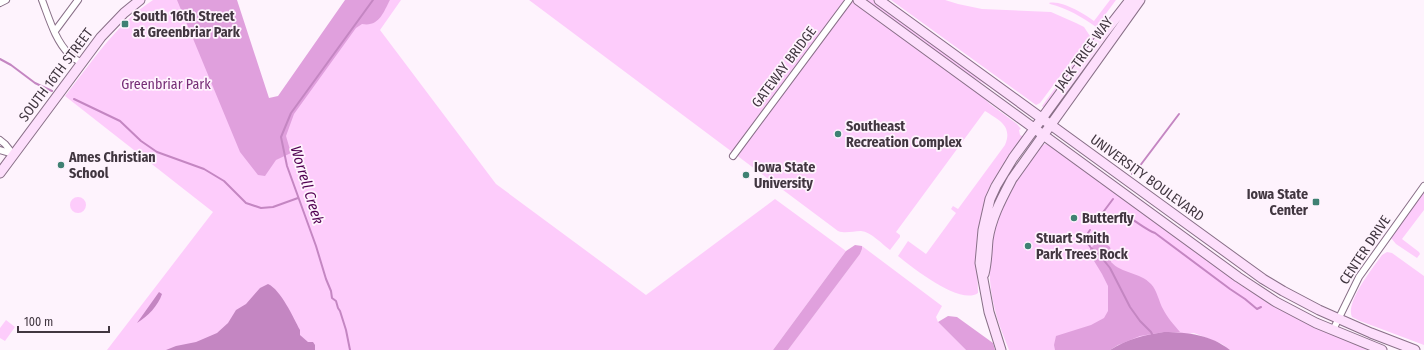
<svg xmlns="http://www.w3.org/2000/svg" width="1424" height="350" font-family="'Fira Sans Condensed',sans-serif">
<rect width="100%" height="100%" fill="#fef3fd"/>
<path fill="#fdccfb" d="M153 0H212L265 144 363 7 380 17 390 0H401L380 30 496 184 646 295 775 199 846 251 773 350H107L213 212 65 96C92 62 116 24 153 0Z
M529 0H853L978 92 990 104 1017 124 1021 129 1019 130 1020 135 1022 136V139L1001 171 977 262 978 293C960 306 912 267 898 256L908 241 926 254 956 213 951 209 953 206 958 209 1005 145C1013 126 999 120 985 111L896 232 900 235V237L890 250C882 244 871 232 861 231 852 231 846 234 838 231Z
M865 0H873L1030 115 1029 116 988 86 962 71Z
M891 0H945L958 4 982 9 1051 12 1076 23 1084 27 1090 36 1040 103 1036 105Z
M1110 0H1116L1096 27C1082 17 1067 8 1050 4L1049 3C1062 0 1084 14 1094 21Z
M1094 35 1095 38 1046 106 1043 107 1042 106Z
M1045 144 1050 145 1246 287 1373 350H1230L1222 344 1194 333 1118 345 1110 350H1009C1004 337 998 323 995 310 984 269 990 226 1010 189 1018 174 1030 160 1040 146Z
M1424 192V210L1402 239 1419 252 1420 254 1417 258 1396 244 1391 238Z
M70 205a8 8 0 1 1 16 0a8 8 0 1 1-16 0Z
M862 246 942 306 936 317 938 322 966 350H788L860 254 862 249Z
M1387 252 1392 253 1424 276V345L1360 321 1352 317C1345 302 1373 268 1382 255Z
M6 320 15 327 5 341 0 338V328Z"/>
<path fill="#e0a0dd" d="M177 0H237L269 98 278 96 345 0H390C383 13 379 27 362 24L356 28 294 114 286 136 291 153 276 160 265 176 258 175 240 152Z
M1098 241 1103 242 1110 247 1112 254 1111 262C1122 274 1140 272 1151 284 1157 290 1159 302 1163 309 1167 317 1174 325 1180 332H1164L1140 336 1118 345 1110 350H1055L1054 345 1056 336 1091 325 1104 318 1108 311V286L1102 274 1091 256 1090 249Z
M855 245 862 246V249L860 254 788 350H773L846 251Z
M948 316 957 317 993 343 995 350H966L938 322Z"/>
<path fill="#c486c2" d="M268 284C281 290 293 317 300 330V335L308 342H313L315 345V350H166L176 346 196 342 217 333 228 323 236 310 246 304 260 288Z
M159 292 162 294C158 306 148 316 137 323Z
M1164 332C1188 332 1211 335 1230 350H1110C1127 339 1145 335 1164 332Z"/>
<g fill="none" stroke-linecap="round" stroke-linejoin="round">
<path stroke="#c486c2" stroke-width="2" d="M0 59 11 65 35 83 52 91
M74 99 120 121 141 141 157 152 204 169 224 181 246 203 261 208 273 207 298 198
M1132 174 1136 171 1179 114
M1098 219 1113 199
M1095 224C1099 218 1104 216 1111 215 1130 212 1139 227 1155 233L1230 289 1245 299 1257 309 1261 307
M1090 230 1088 233 1087 242 1091 248 1098 253 1110 268 1130 307 1140 321 1151 332 1153 336
M350 350 346 330 340 311 338 308 336 301 332 298 331 291 326 279 316 246 287 166 281 137 291 113 373 0"/>
<g stroke="#886f87" stroke-width="8">
<path id="street" d="M42 0C49 18 55 40 69 54 72 58 77 60 82 63
M0 3 6 0
M55 31 78 0
M0 140 5 144 13 154
M0 150 13 154
M733 156 849 0
M1333 330 1359 277 1424 186"/>
</g>
<g stroke="#886f87" stroke-width="11">
<path id="secondary" d="M858 0 1238 277 1276 302 1316 323 1382 350
M879 0 1172 213 1263 279 1283 291 1319 310 1371 333 1415 350
M0 173 101 37 124 13 140 0
M984 274C987 263 987 251 988 240 991 218 1002 198 1012 179L1140 0
M1001 350 989 312 980 263 983 230 990 199 996 186 1013 158 1102 36 1130 0"/>
</g>
<use href="#street" stroke="#fff" stroke-width="6"/>
<use href="#secondary" stroke="#fddffc" stroke-width="9"/>
</g>
<g fill="#3f8173" stroke="#fef3fd" stroke-width="1.5">
<rect x="121" y="20" width="8" height="8" rx="2"/>
<circle cx="838" cy="134" r="4"/>
<circle cx="61" cy="165" r="4"/>
<circle cx="746" cy="175" r="4"/>
<rect x="1312" y="198" width="8" height="8" rx="2"/>
<circle cx="1074" cy="218" r="4"/>
<circle cx="1028" cy="246" r="4"/>
</g>
<g text-anchor="middle" dominant-baseline="central" stroke-width="3.5" stroke-linejoin="round" paint-order="stroke">
<g font-size="14" font-weight="bold" fill="#413640" stroke="#fef3fd" text-anchor="start">
<text x="133" y="16">South 16th Street<tspan x="133" dy="16">at Greenbriar Park</tspan></text>
<text x="846" y="126">Southeast<tspan x="846" dy="16">Recreation Complex</tspan></text>
<text x="69" y="157">Ames Christian<tspan x="69" dy="16">School</tspan></text>
<text x="754" y="167">Iowa State<tspan x="754" dy="16">University</tspan></text>
<text x="1308" y="194" text-anchor="end">Iowa State<tspan x="1308" dy="16">Center</tspan></text>
<text x="1082" y="218">Butterfly</text>
<text x="1036" y="238">Stuart Smith<tspan x="1036" dy="16">Park Trees Rock</tspan></text>
</g>
<g font-size="14" fill="#413640" stroke="#fef3fd">
<text transform="translate(1084 54) rotate(-54)">JACK TRICE WAY</text>
<text transform="translate(784 67) rotate(-53)">GATEWAY BRIDGE</text>
<text transform="translate(56 75) rotate(-53)">SOUTH 16TH STREET</text>
<text transform="translate(1147 178) rotate(36)">UNIVERSITY BOULEVARD</text>
<text transform="translate(1365 250) rotate(-56)">CENTER DRIVE</text>
</g>
<g font-size="14" fill="#762d76" stroke="#fef3fd">
<text x="166" y="84">Greenbriar Park</text>
</g>
<g font-size="15" font-style="italic" fill="#500051" stroke="#fef3fd">
<text transform="translate(307 185) rotate(73)">Worrell Creek</text>
</g>
</g>
<path d="M18 326v6h91v-6" fill="none" stroke="#413640" stroke-width="2"/>
<text x="24" y="326" font-size="12" fill="#413640" stroke="#fef3fd" stroke-width="3" paint-order="stroke">100 m</text>
</svg>
